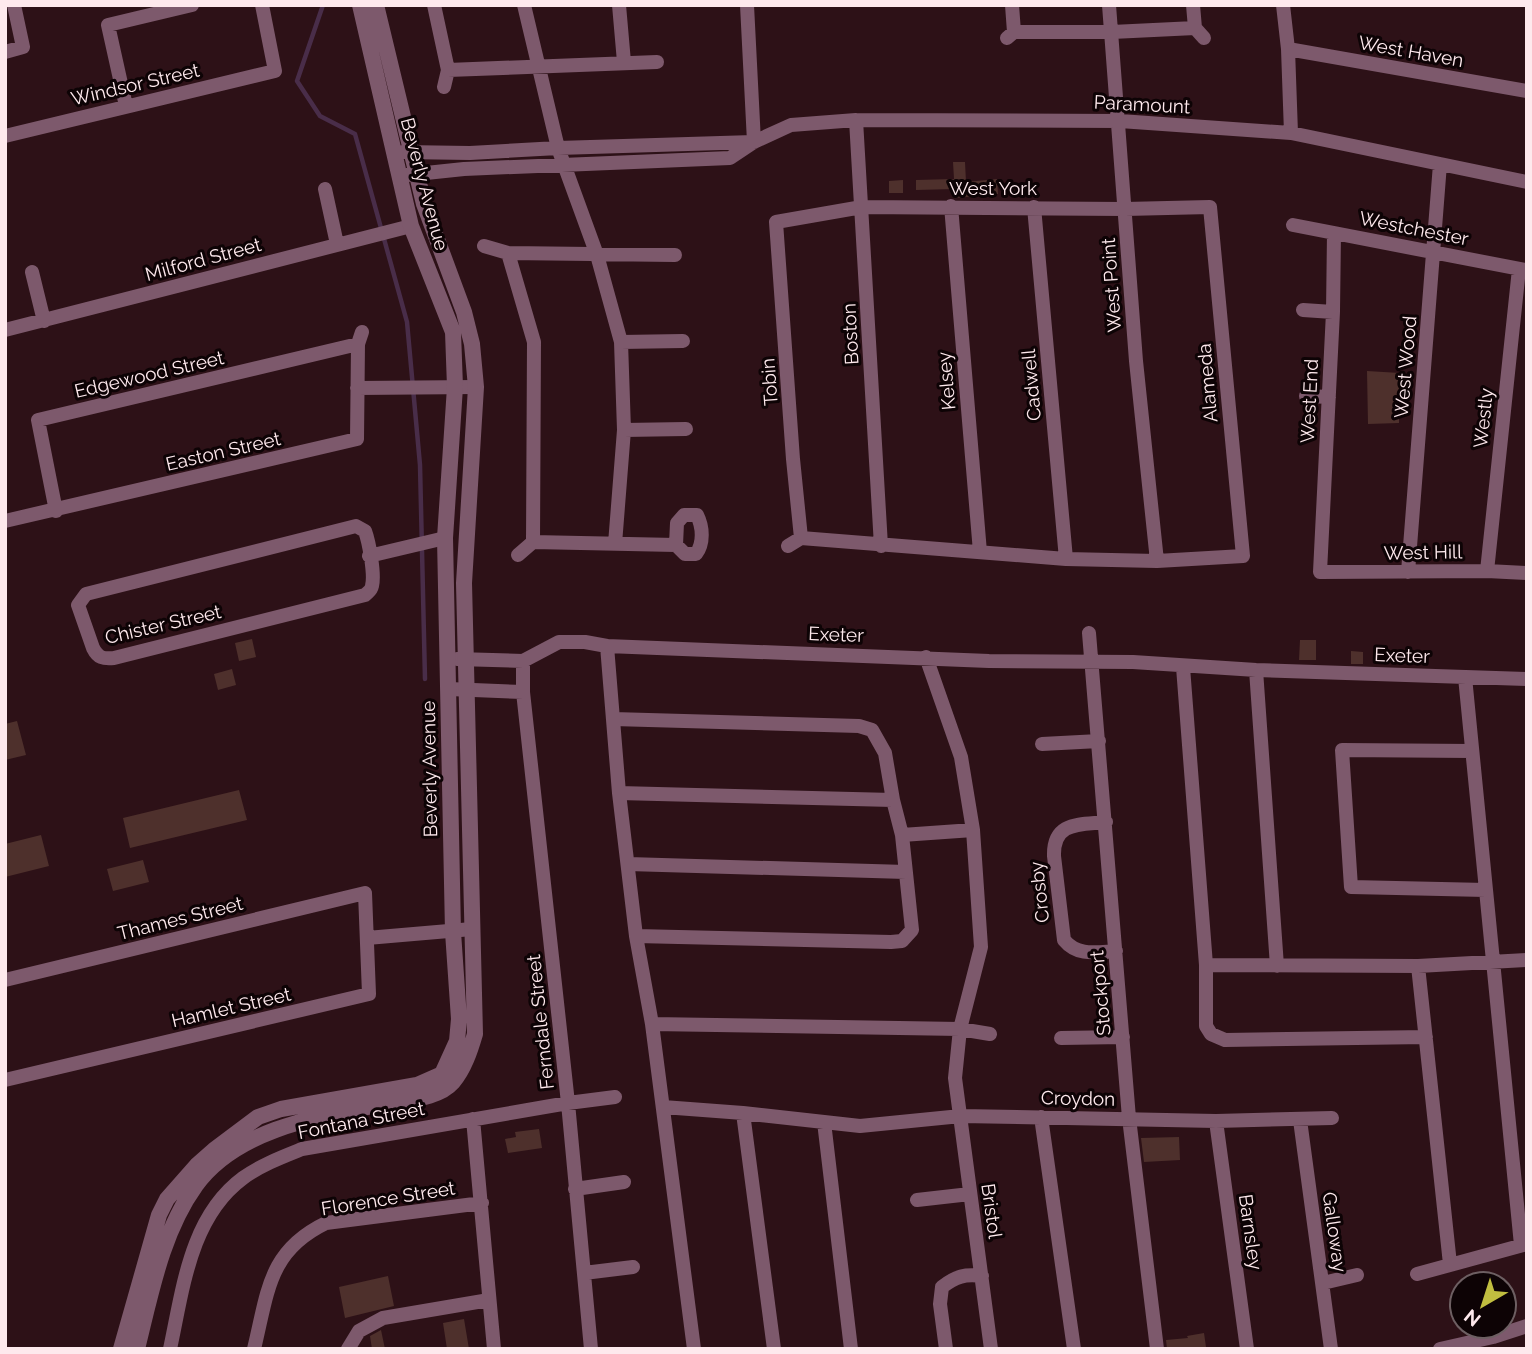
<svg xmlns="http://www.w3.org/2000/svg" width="1532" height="1354" font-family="Raleway,sans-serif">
<rect width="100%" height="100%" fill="#2d1117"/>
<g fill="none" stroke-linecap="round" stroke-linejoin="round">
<path stroke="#492d49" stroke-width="4.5" d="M323 5 297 81 320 116 355 134 407 322 420 465 425 679"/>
</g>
<path fill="#4e302c" d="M953 162H965L966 182 997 179 998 194 956 198 954 189 916 190V180L954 179Z
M903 180V193H889V181Z
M1367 371 1400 373 1399 423 1368 424Z
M252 639 256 657 239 661 235 643Z
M1300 640H1316V660H1299Z
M1351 651 1363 652V664H1351Z
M232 669 236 685 218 690 214 674Z
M17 721 26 755 5 760V724Z
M239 790 247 820 130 848 123 818Z
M41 835 49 866 5 877V844Z
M143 860 149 882 113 891 107 869Z
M539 1129 542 1148 508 1153 505 1139 516 1137 515 1132Z
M1179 1137 1180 1160 1144 1162 1141 1138Z
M388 1276 394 1306 345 1318 339 1287Z
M464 1319 469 1349H447L443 1323Z
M381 1330 385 1349H372L370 1336Z
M1204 1333 1206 1347 1167 1349 1166 1340 1188 1338 1187 1336Z"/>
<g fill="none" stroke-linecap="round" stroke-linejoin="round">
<path stroke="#7d596c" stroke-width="14" d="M434 5 448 70 444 87
M524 5 558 148 597 255 621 342 624 430 615 544
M619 5 624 62
M747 5 754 142
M1012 5 1014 32
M1109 5 1136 361 1157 561
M1193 5 1195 28
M1283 5 1288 49 1291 133
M1007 38 1014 32H1112L1195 28 1204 38
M1288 49 1527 91
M5 52 23 47 14 5
M448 70 657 62
M126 106 108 25 192 5
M856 120 881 546
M5 136 275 71 262 5
M403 152 470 153 558 148 753 142
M407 175 464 169 730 158 754 142 791 125 856 120 1120 121 1291 133 1527 182
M325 189 337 244
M951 206 980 552
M1034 207 1066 559
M776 222 862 207 1125 209 1210 207 1243 556
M776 222 793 459 801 538
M1293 225 1525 270
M1334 233 1333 312 1320 572 1487 571 1527 573
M484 246 508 253 534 342 533 542 518 555
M508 253 675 255
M32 272 44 321
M1303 310 1333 312
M5 330 411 226
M621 342 683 341
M357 388 476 387
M1306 396 1329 397
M624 430 686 429
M357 439 358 344 362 332
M56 511 38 420 358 344
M5 521 357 439
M356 526 365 531C369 542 375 574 372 586 371 591 369 591 365 595L114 658C103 659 98 658 93 648L78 605 86 594Z
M533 542 676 545 685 554H696C704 543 703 527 697 515H684L677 523 676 545
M788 546 801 538 1066 559 1157 561 1243 556
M369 556 445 538
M1487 571 1519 269
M1408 572 1440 164
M1089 633 1129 1118 1157 1349
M926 657 961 757 973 830 981 947 960 1029 955 1078 991 1349
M457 659 523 661V692L568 1103 591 1349
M523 661 559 642H585L607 646
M1183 667 1206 965V1026L1211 1034 1225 1040 1426 1037
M1256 670 1277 966
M1465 677 1521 1245
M449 689 523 692
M613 719 859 726 872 730 885 753 893 800 902 835 912 930 902 941 891 942 636 936
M1042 744 1099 741
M1472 751 1342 750 1351 887 1486 890
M619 793 893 800
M1106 822C1080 825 1053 821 1054 856L1064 940C1078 957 1097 952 1116 951
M902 835 973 830
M628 864 906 872
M367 938 472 929
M1206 965 1418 966 1527 960
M1418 966 1450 1264
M5 980 365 893 369 994 5 1080
M652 1024 960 1029 990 1034
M1061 1038 1123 1037
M663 1107 743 1113 860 1126 961 1116 1216 1121 1332 1118
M743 1113 774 1349
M1041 1117 1074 1349
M473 1119 494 1349
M1300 1120 1331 1349
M1216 1121 1247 1349
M824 1122 851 1349
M575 1189 624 1182
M917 1200 970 1194
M584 1273 633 1267
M1417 1274 1527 1244
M1323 1283 1357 1275
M170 1349C183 1289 190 1217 243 1178 261 1165 282 1157 302 1149L568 1103 615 1097
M254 1349C268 1292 268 1251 326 1223L482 1203
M348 1349 359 1331 383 1318 489 1300
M694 1349 652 1024 636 936 619 793 607 646 989 661 1133 662 1256 670 1527 679
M946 1349 940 1304 942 1287C956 1276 965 1274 982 1276
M1440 1349 1493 1337 1527 1326"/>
<path stroke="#7d596c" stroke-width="16" d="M121 1349 159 1215 167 1199 197 1165 214 1150 258 1117 281 1109 417 1085 442 1074 457 1041 459 1019 453 932 445 538 455 387 453 332 411 226 360 5
M137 1349C151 1293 162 1232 196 1185 239 1126 327 1115 393 1102 412 1099 439 1098 453 1082 464 1069 470 1051 475 1034L464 583 476 387 472 344 464 312 424 204 376 5"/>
</g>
<g text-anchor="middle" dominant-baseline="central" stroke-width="6" stroke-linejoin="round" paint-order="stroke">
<g font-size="19" fill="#fee9ed" stroke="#0d0305">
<text transform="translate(1411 51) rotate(10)">West Haven</text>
<text transform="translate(135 84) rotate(-13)">Windsor Street</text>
<text transform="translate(1142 104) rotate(3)">Paramount</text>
<text transform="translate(425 184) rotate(75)">Beverly Avenue</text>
<text x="993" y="188">West York</text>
<text transform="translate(1414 228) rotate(11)">Westchester</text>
<text transform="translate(203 259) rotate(-15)">Milford Street</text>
<text transform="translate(1111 285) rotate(-94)">West Point</text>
<text transform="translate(850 334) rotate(-93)">Boston</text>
<text transform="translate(1405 367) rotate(-85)">West Wood</text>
<text transform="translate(149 374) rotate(-13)">Edgewood Street</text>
<text transform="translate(946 381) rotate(-95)">Kelsey</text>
<text transform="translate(769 382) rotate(-94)">Tobin</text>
<text transform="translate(1207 383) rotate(-95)">Alameda</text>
<text transform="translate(1031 385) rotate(-95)">Cadwell</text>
<text transform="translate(1309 401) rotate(-87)">West End</text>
<text transform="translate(1483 418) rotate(-84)">Westly</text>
<text transform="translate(223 451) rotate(-13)">Easton Street</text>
<text transform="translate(1423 552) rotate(-1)">West Hill</text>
<text transform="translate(163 624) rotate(-13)">Chister Street</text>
<text transform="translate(836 634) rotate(2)">Exeter</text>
<text transform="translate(1402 655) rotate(2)">Exeter</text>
<text transform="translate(429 769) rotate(-91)">Beverly Avenue</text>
<text transform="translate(1039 892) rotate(-96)">Crosby</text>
<text transform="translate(180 918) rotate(-14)">Thames Street</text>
<text transform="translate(1100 993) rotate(-95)">Stockport</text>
<text transform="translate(231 1007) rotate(-13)">Hamlet Street</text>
<text transform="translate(540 1022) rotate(-96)">Ferndale Street</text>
<text transform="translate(1078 1098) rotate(1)">Croydon</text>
<text transform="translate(361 1120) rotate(-11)">Fontana Street</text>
<text transform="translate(388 1198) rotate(-9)">Florence Street</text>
<text transform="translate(992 1211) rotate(82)">Bristol</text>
<text transform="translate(1251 1232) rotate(82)">Barnsley</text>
<text transform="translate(1335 1232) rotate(82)">Galloway</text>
</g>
</g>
<rect width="1532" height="1354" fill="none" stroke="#fee9ed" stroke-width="14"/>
<g transform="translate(1483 1305) rotate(219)"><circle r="33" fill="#0d0305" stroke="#6d5f62" stroke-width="2"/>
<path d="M0-5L12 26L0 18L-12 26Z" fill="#c1be40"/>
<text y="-10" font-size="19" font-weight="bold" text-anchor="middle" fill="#fee9ed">N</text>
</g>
</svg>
